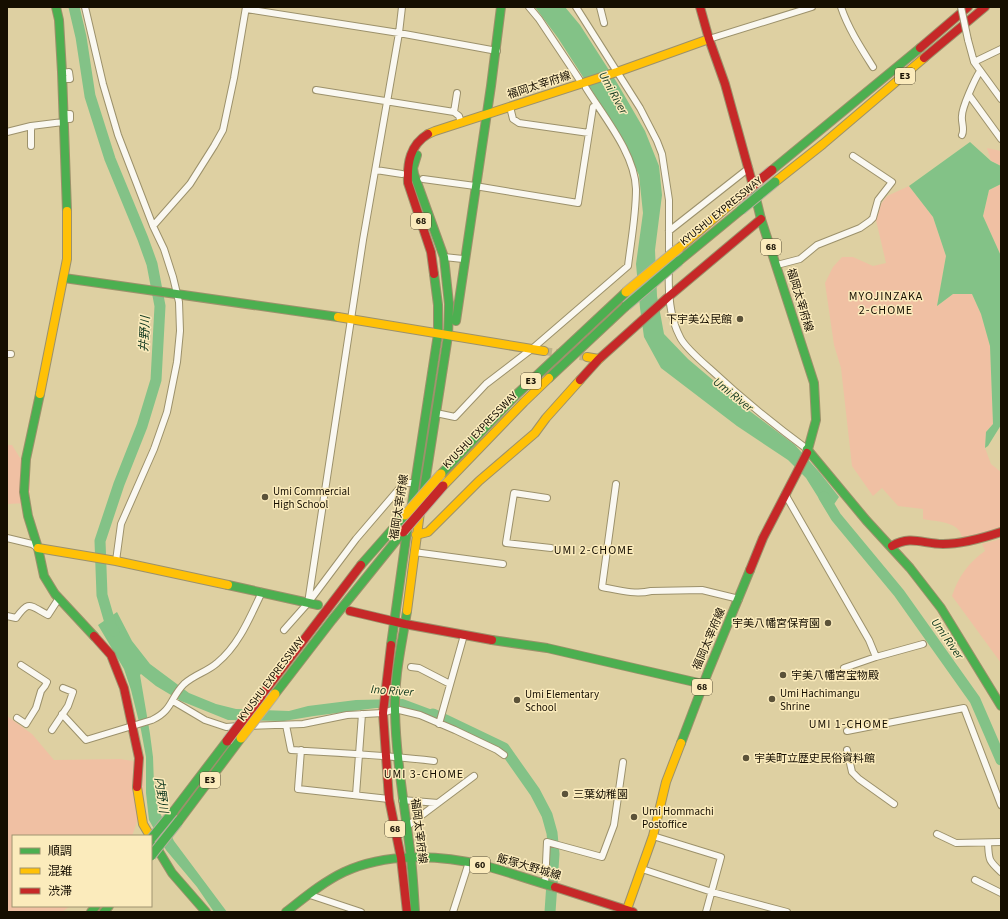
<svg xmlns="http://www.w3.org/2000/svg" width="1008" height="919" font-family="'Source Sans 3','Noto Sans JP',sans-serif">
<rect width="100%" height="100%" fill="#ded0a2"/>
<path fill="#f0c0a3" d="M987 148 1001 151V166L991 161Z
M1001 184V256L983 216 989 190Z
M909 186 933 217 946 256 937 306 953 294H972L981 314 990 346 993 424 986 432 985 448 991 464 1001 472V528L962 538C960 521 937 522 923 519V509L898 506 882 488 873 496 852 466 841 368 834 345 825 283 833 267 842 257H853L873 266 886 263 876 220 881 204 887 196Z
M7 445H12L30 474V503L7 504Z
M1001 539V663L952 596C958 577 969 562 985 551L982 544Z
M7 716 32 734 54 760 120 759 133 761 145 771 143 805 132 836H13V906H70L62 912H7Z"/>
<path fill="#83c287" d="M535 7H565L580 25 616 81 645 131 659 166 662 195 655 250 657 296 664 334 688 359 747 409 795 445 820 473 839 497 828 513 806 478 788 460 737 426 661 368 644 337 640 308 636 264 643 213 639 175 619 135 596 97 558 38Z
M970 142 991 161 1001 166V184L989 190 983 216 1001 256V425L988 446 985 448 986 432 993 424 990 346 981 314 972 294H953L937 306 946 256 933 217 909 186Z
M117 612 132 641 150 664 189 693 216 704 236 709 289 711 308 706 356 700 403 699 446 715V724L402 708H376L314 716 284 721 228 720 181 701 156 686 141 674 140 675 150 734 153 757 154 785 158 809 174 841 227 912H214L197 887 166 850 149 820 146 793V757L141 730 131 690 124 669 98 625Z"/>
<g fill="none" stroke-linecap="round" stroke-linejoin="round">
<path stroke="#83c287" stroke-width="11" d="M74 7 81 37 90 96 110 159 143 239 152 264 160 306 156 380 142 426 119 484 100 541 102 595 111 626 114 631
M824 497 836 517 899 593 975 700 1001 760
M433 714 504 748 535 792 547 815 552 833 554 854 550 912"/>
<path stroke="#c0b38a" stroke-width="8" stroke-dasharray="8 4" stroke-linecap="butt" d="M544 351 587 357"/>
<g stroke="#9c916b" stroke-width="8">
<path id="street" d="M85 7 103 84 118 135 153 226 164 249 173 277 179 302 180 331 177 362 167 412 154 449 121 524 116 561
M529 7 539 19 579 79
M576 7 640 108 657 141 662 154 669 200V256
M600 7 604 23
M841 7C848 28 861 48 873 67
M246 9 399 33 497 51
M709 39 812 7
M968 40 974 62 1001 99
M974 62 1001 49
M62 73 69 72 70 79H62
M316 90 454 112 459 116 461 123
M969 95 1001 139
M510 107 513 119 519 123 589 133
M454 112 457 93
M63 114H70V119H63
M7 132 31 126 63 122
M962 135C965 129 961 122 962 116 962 107 975 79 980 71
M31 146V126
M376 170 402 174
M423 179 475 186 578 203 593 107
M153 226 190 184 214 146 223 130 234 78 246 7
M669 231 749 168
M444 257 463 259
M777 265 800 259 817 245 860 228 870 221 873 218 878 200 892 182 853 156
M669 269C668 292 669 316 680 337 684 346 701 361 709 368 740 397 773 424 807 449
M7 354H11
M436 413 455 417 486 384 533 348 628 266C631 241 636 215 636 189 635 154 604 117 586 88
M616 484 602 587C618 590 635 595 651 591L702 590 739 599
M785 494 869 640 876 657 844 668
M547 498 514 493 506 543 551 548
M7 538 32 544 38 548
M414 552 503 564
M308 603 363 240 399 33 402 7
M7 616 16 618C29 600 29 605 48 615L59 598
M284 630 308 603 356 539 404 483H415
M876 657 923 644
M411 667 419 668 450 684
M173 701 205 720 226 727 239 726
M62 714 86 740 152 720C173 710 170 698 184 684 195 674 207 672 217 663 239 645 250 617 262 592
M17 718 26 724 36 708 41 691 45 686 47 682 21 665
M439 724 464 635
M286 725 291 750C339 753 387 755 434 761
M250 726 303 724 347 715 383 713 395 709 420 715 455 730 497 750 504 755
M52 730 68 706 73 692 63 688
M847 731 964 708 1001 805
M301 750 298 789 389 799
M847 750 852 772 859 779 894 804
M356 795 362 714
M402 800 438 803
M406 827 474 776
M937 834 956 843 1001 842
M653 836 721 857 706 912
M988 843C989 860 988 860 1001 872
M642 869 712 892 787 912
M975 880 1001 893
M545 884 547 842 602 857 614 825 623 762
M310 895 361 912
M453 912 469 862"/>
</g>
<g stroke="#9c916b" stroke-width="10">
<path id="fast" d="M56 7 59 20 62 72 67 211
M417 155 413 168 414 174 444 257 449 304 448 336 423 496
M772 170 920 48
M752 182 761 219 814 383 816 420 807 453
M679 261 741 210
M64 278 338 317
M456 321 491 86 501 7
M549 378 626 306
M40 394 26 459 24 492 28 516 38 548 44 576 55 594 94 636
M807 449 866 520 910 568 941 608 1001 706
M441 474 517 394 626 292
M411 510 438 334V305L434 274
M361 565 405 515
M228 585 318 605
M407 611C402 644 394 676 395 710 396 760 405 808 411 858 413 876 414 894 415 912
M492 640 547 648 703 684
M391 645 408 524
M275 694 332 620 403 532
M681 743 708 672 750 570
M173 812 227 741
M178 822 241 738
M155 845 172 873 206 912
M91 912 96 906
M104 912 109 906
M286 912C304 898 323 882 344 872 385 853 438 854 482 865 506 871 530 880 555 887"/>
</g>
<g stroke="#9c916b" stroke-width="10">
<path id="slow" d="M428 134 435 131 617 72 709 39
M775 182 823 144 924 58
M679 248 738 198
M338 317 544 351
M587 357 599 359
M40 394 67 259V211
M443 486 524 402 549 378
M416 535 428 532 479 481 535 433 546 418 580 380
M38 548 116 561 228 585
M407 611 420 512
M137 787 143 824 150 836
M626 912 653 836 666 782 681 743"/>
</g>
<g stroke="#9c916b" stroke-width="10">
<path id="jam" d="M700 7 709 39 725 84 752 182
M920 48 968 7
M924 58 985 7
M428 134C410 145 407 163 408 183L431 252 434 274
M580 380 599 359 667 298 761 219
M892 546C911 535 923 544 943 544 963 544 983 538 1001 532
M750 570 763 538 807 453
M350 611 405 624 492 640
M94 636 111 655 124 688 139 758 137 787
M391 645 383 713 389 799 401 858 407 912
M261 696 361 565
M555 887 633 912"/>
</g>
<use href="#street" stroke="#faf8f1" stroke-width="6"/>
<use href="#fast" stroke="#4caf50" stroke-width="8"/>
<use href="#slow" stroke="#ffc107" stroke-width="8"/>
<use href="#jam" stroke="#c62828" stroke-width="8"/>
<g stroke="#9c916b" stroke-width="8" stroke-linecap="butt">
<path id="street-bridge" d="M961 7 968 40"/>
</g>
<g stroke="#b4ae9b" stroke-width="11" stroke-linecap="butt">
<path id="fast-bridge" d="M741 210 775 182
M626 306 679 261
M151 839 173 812
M151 856 178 822"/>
</g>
<g stroke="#b4ae9b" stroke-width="11" stroke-linecap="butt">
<path id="slow-bridge" d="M626 292 679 248
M405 515 441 474
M241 738 275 694"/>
</g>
<g stroke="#b4ae9b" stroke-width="11" stroke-linecap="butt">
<path id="jam-bridge" d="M738 198 772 170
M403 532 443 486
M227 741 261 696"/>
</g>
<use href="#street-bridge" stroke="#faf8f1" stroke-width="6"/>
<use href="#fast-bridge" stroke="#4caf50" stroke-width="9"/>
<use href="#slow-bridge" stroke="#ffc107" stroke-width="9"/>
<use href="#jam-bridge" stroke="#c62828" stroke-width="9"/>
</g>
<g fill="#5b5239" stroke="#fbebbc" stroke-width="1.5">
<circle cx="740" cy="319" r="4"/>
<circle cx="265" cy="497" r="4"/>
<circle cx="828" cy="623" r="4"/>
<circle cx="783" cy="675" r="4"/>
<circle cx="772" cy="699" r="4"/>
<circle cx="517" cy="700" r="4"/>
<circle cx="746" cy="758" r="4"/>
<circle cx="565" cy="794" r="4"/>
<circle cx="634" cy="817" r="4"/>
</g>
<g text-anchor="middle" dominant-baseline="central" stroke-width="3" stroke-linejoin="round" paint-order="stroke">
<g fill="#fbebbc" stroke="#5a5038" stroke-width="1">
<rect x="895" y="68" width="20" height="16" rx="3"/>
<rect x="411" y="213" width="20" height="16" rx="3"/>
<rect x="761" y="239" width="20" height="16" rx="3"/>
<rect x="521" y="373" width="20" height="16" rx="3"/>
<rect x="692" y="679" width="20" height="16" rx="3"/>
<rect x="200" y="772" width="20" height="16" rx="3"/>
<rect x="385" y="821" width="20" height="16" rx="3"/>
<rect x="470" y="857" width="20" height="16" rx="3"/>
</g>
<g font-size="10" font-weight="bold" fill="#150e00">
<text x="905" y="76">E3</text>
<text x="421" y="221">68</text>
<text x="771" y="247">68</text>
<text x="531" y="381">E3</text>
<text x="702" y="687">68</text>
<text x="210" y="780">E3</text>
<text x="395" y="829">68</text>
<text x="480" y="865">60</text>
</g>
<g font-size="11" fill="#150e00" stroke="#fbebbc">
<text transform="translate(539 85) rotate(-18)">福岡太宰府線</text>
<text transform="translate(721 211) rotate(-39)">KYUSHU EXPRESSWAY</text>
<text transform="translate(800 300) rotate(73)">福岡太宰府線</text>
<text transform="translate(480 430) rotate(-46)">KYUSHU EXPRESSWAY</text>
<text transform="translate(399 507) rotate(-81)">福岡太宰府線</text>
<text transform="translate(709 639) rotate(-67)">福岡太宰府線</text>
<text transform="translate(271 679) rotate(-53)">KYUSHU EXPRESSWAY</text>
<text transform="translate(419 831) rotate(83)">福岡太宰府線</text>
<text transform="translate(529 867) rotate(16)">飯塚大野城線</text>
</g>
<g font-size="11" fill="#150e00" stroke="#fbebbc" text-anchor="start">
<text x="732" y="319" text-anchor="end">下宇美公民館</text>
<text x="273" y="491">Umi Commercial<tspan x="273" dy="13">High School</tspan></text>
<text x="820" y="623" text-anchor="end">宇美八幡宮保育園</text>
<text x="791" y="675">宇美八幡宮宝物殿</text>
<text x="780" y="693">Umi Hachimangu<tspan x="780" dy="13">Shrine</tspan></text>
<text x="525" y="694">Umi Elementary<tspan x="525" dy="13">School</tspan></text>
<text x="754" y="758">宇美町立歴史民俗資料館</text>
<text x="573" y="794">三葉幼稚園</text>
<text x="642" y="811">Umi Hommachi<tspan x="642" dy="13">Postoffice</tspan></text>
</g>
<g font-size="12" font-style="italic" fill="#0e361d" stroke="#fbebbc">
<text transform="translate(613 93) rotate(61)">Umi River</text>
<text transform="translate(145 334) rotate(-87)">井野川</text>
<text transform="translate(733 395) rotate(38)">Umi River</text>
<text transform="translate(947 639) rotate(55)">Umi River</text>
<text transform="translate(392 691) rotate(4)">Ino River</text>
<text transform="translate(161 795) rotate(82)">内野川</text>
</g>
<g font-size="12" letter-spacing="1" fill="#150e00" stroke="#fbebbc">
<text x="886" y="296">MYOJINZAKA<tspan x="886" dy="14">2-CHOME</tspan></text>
<text x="594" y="550">UMI 2-CHOME</text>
<text x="849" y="724">UMI 1-CHOME</text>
<text x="424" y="774">UMI 3-CHOME</text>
</g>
</g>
<rect width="1008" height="919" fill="none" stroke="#150e00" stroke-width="16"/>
<rect x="12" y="835" width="140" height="72" fill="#fbebbc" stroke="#9f9371"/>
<rect x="20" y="848" width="20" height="6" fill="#4caf50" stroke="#9f9371"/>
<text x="48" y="855" font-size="12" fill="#150e00">順調</text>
<rect x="20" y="868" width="20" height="6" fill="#ffc107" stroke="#9f9371"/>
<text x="48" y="875" font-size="12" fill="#150e00">混雑</text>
<rect x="20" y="888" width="20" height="6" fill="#c62828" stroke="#9f9371"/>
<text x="48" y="895" font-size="12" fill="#150e00">渋滞</text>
</svg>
